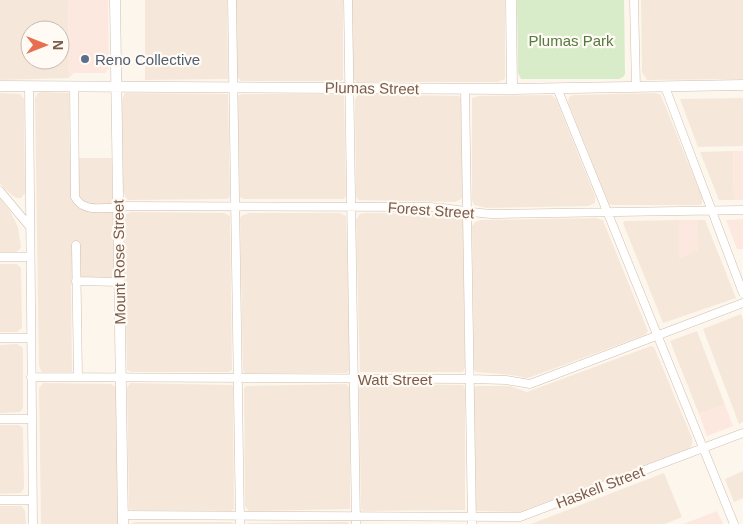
<svg xmlns="http://www.w3.org/2000/svg" width="743" height="524" font-family="Helvetica,sans-serif">
<rect width="100%" height="100%" fill="#fdf6ec"/>
<path fill="#f5e8da" fill-rule="evenodd" d="M0 0H68L69 78 0 80ZM30 30H60V60H30Z
M145 0H227L228 79 145 80Z
M236 0H343V80L340 81H241L239 79 237 76Z
M352 0H505V79L498 82H356L354 80 353 76Z
M641 0H743V79L647 80 642 72Z
M42 92 69 93 70 158H112L114 284 71 285 72 372H42L39 366 35 98 38 93Z
M0 93 20 94 24 99 25 193 21 198H17L12 195 0 184Z
M125 93 228 94 230 194 229 198 226 199 128 200 126 198 123 190 122 99Z
M656 93 661 95 662 98 702 197V204L699 205H612L609 204 568 102 569 97 573 95Z
M243 94H342L344 95 346 193 345 198 342 199H243L240 197 237 98 239 95Z
M358 94 459 96 461 99 463 196 461 199 455 202 359 200 357 198 356 194 355 100Z
M551 95 556 99 595 196V203L588 206 487 208 474 205 472 200V98L479 96Z
M743 98V146L698 147 680 99Z
M733 151 734 200H719L700 152Z
M0 198 10 211 18 227 21 247 19 250 16 252H0Z
M131 212 224 213 230 216 232 370 229 372H131L127 370 124 218 125 215Z
M249 213H340L346 216 350 369 347 373H245L243 371 240 220 241 216Z
M365 213 452 214 459 215 461 217 463 221 465 367 463 372H360L356 220 360 214Z
M596 218 603 220 604 223 648 331 645 335 531 377 526 378 512 375 476 372 474 370 472 226 475 222 481 220Z
M679 220V259L693 251H698L697 220H705L736 298 663 323 623 223 625 221Z
M0 264H17L21 268 22 327 21 329 17 332H0Z
M741 314 743 320V422L739 424 703 329Z
M697 331 725 405 699 414 670 341Z
M17 344 22 347 23 349V408L20 412 0 413V345Z
M651 346 654 347 692 438V445L690 448 520 512 477 511 476 509 474 389 476 386H510L527 392Z
M43 383 111 384 116 387 118 524H41L39 388Z
M130 383 232 385 233 387 234 509 231 511 133 510 129 509 127 388Z
M346 384 350 388V509L249 511 245 506 244 388 246 386Z
M362 384 463 385 465 388V510L363 511 361 509 359 389Z
M0 425H19L23 428 24 488 21 493 0 494Z
M743 471V498L734 502 725 479Z
M664 473 682 517 665 524H531Z
M0 506H22L25 511 26 524H0Z
M135 522H231L235 524H131Z
M347 522 350 524H246L249 523Z"/>
<path fill="#fde8e0" d="M68 0H108L109 68 105 73H74L69 78Z
M733 151H743V200H734Z
M743 219V249H737L726 220Z
M679 220H697L698 251H693L679 260Z
M725 405 733 426 707 436 699 414Z
M717 511 723 524H683L715 512Z"/>
<path fill="#d8ecc9" d="M517 0H624L625 74 623 77 619 79H521L518 73Z"/>
<g fill="none" stroke-linecap="round" stroke-linejoin="round">
<g stroke="#d1beb0" stroke-width="9">
<path id="minor" d="M232 0 240 524
M348 0 356 524
M634 0 636 87
M29 86 33 524
M74 86 75 197C83 213 103 207 118 208
M665 87 743 293
M557 88 734 524
M465 89 472 524
M0 191 30 227
M118 206 430 207C453 208 475 214 498 214L743 210
M76 245 78 377
M0 257H30
M76 281 119 282
M0 338H30
M31 377 470 379 506 380 530 384 743 303
M0 419H31
M0 500H32
M123 515 520 517 743 433"/>
</g>
<g stroke="#d1beb0" stroke-width="11">
<path id="tertiary" d="M115 0 123 524
M511 0 512 89
M0 86 512 89 743 85"/>
</g>
<use href="#minor" stroke="#fff" stroke-width="8"/>
<use href="#tertiary" stroke="#fff" stroke-width="10"/>
</g>
<circle fill="#5c6f8a" stroke="#fffaf3" stroke-width="2" cx="85" cy="59" r="5"/>
<g text-anchor="middle" dominant-baseline="central" stroke-width="4.5" stroke-linejoin="round" paint-order="stroke">
<g font-size="15" fill="#537a41" stroke="#fffaf3">
<text x="571" y="40">Plumas Park</text>
</g>
<g font-size="15" fill="#4e5e75" stroke="#fffaf3" text-anchor="start">
<text x="95" y="59">Reno Collective</text>
</g>
<g font-size="15" fill="#7a5c4d" stroke="#fffaf3">
<text transform="translate(372 88) rotate(1)">Plumas Street</text>
<text transform="translate(431 210) rotate(4)">Forest Street</text>
<text transform="translate(119 262) rotate(-91)">Mount Rose Street</text>
<text x="395" y="379">Watt Street</text>
<text transform="translate(600 487) rotate(-21)">Haskell Street</text>
</g>
</g>
<g transform="translate(45 45) rotate(90)"><circle r="24" fill="#fffaf3" stroke="#cabbb1"/>
<path d="M0-4L9 19L0 12L-9 19Z" fill="#e76f51"/>
<text y="-8" font-size="14" font-weight="bold" text-anchor="middle" fill="#7a5c4d">N</text>
</g>
</svg>
